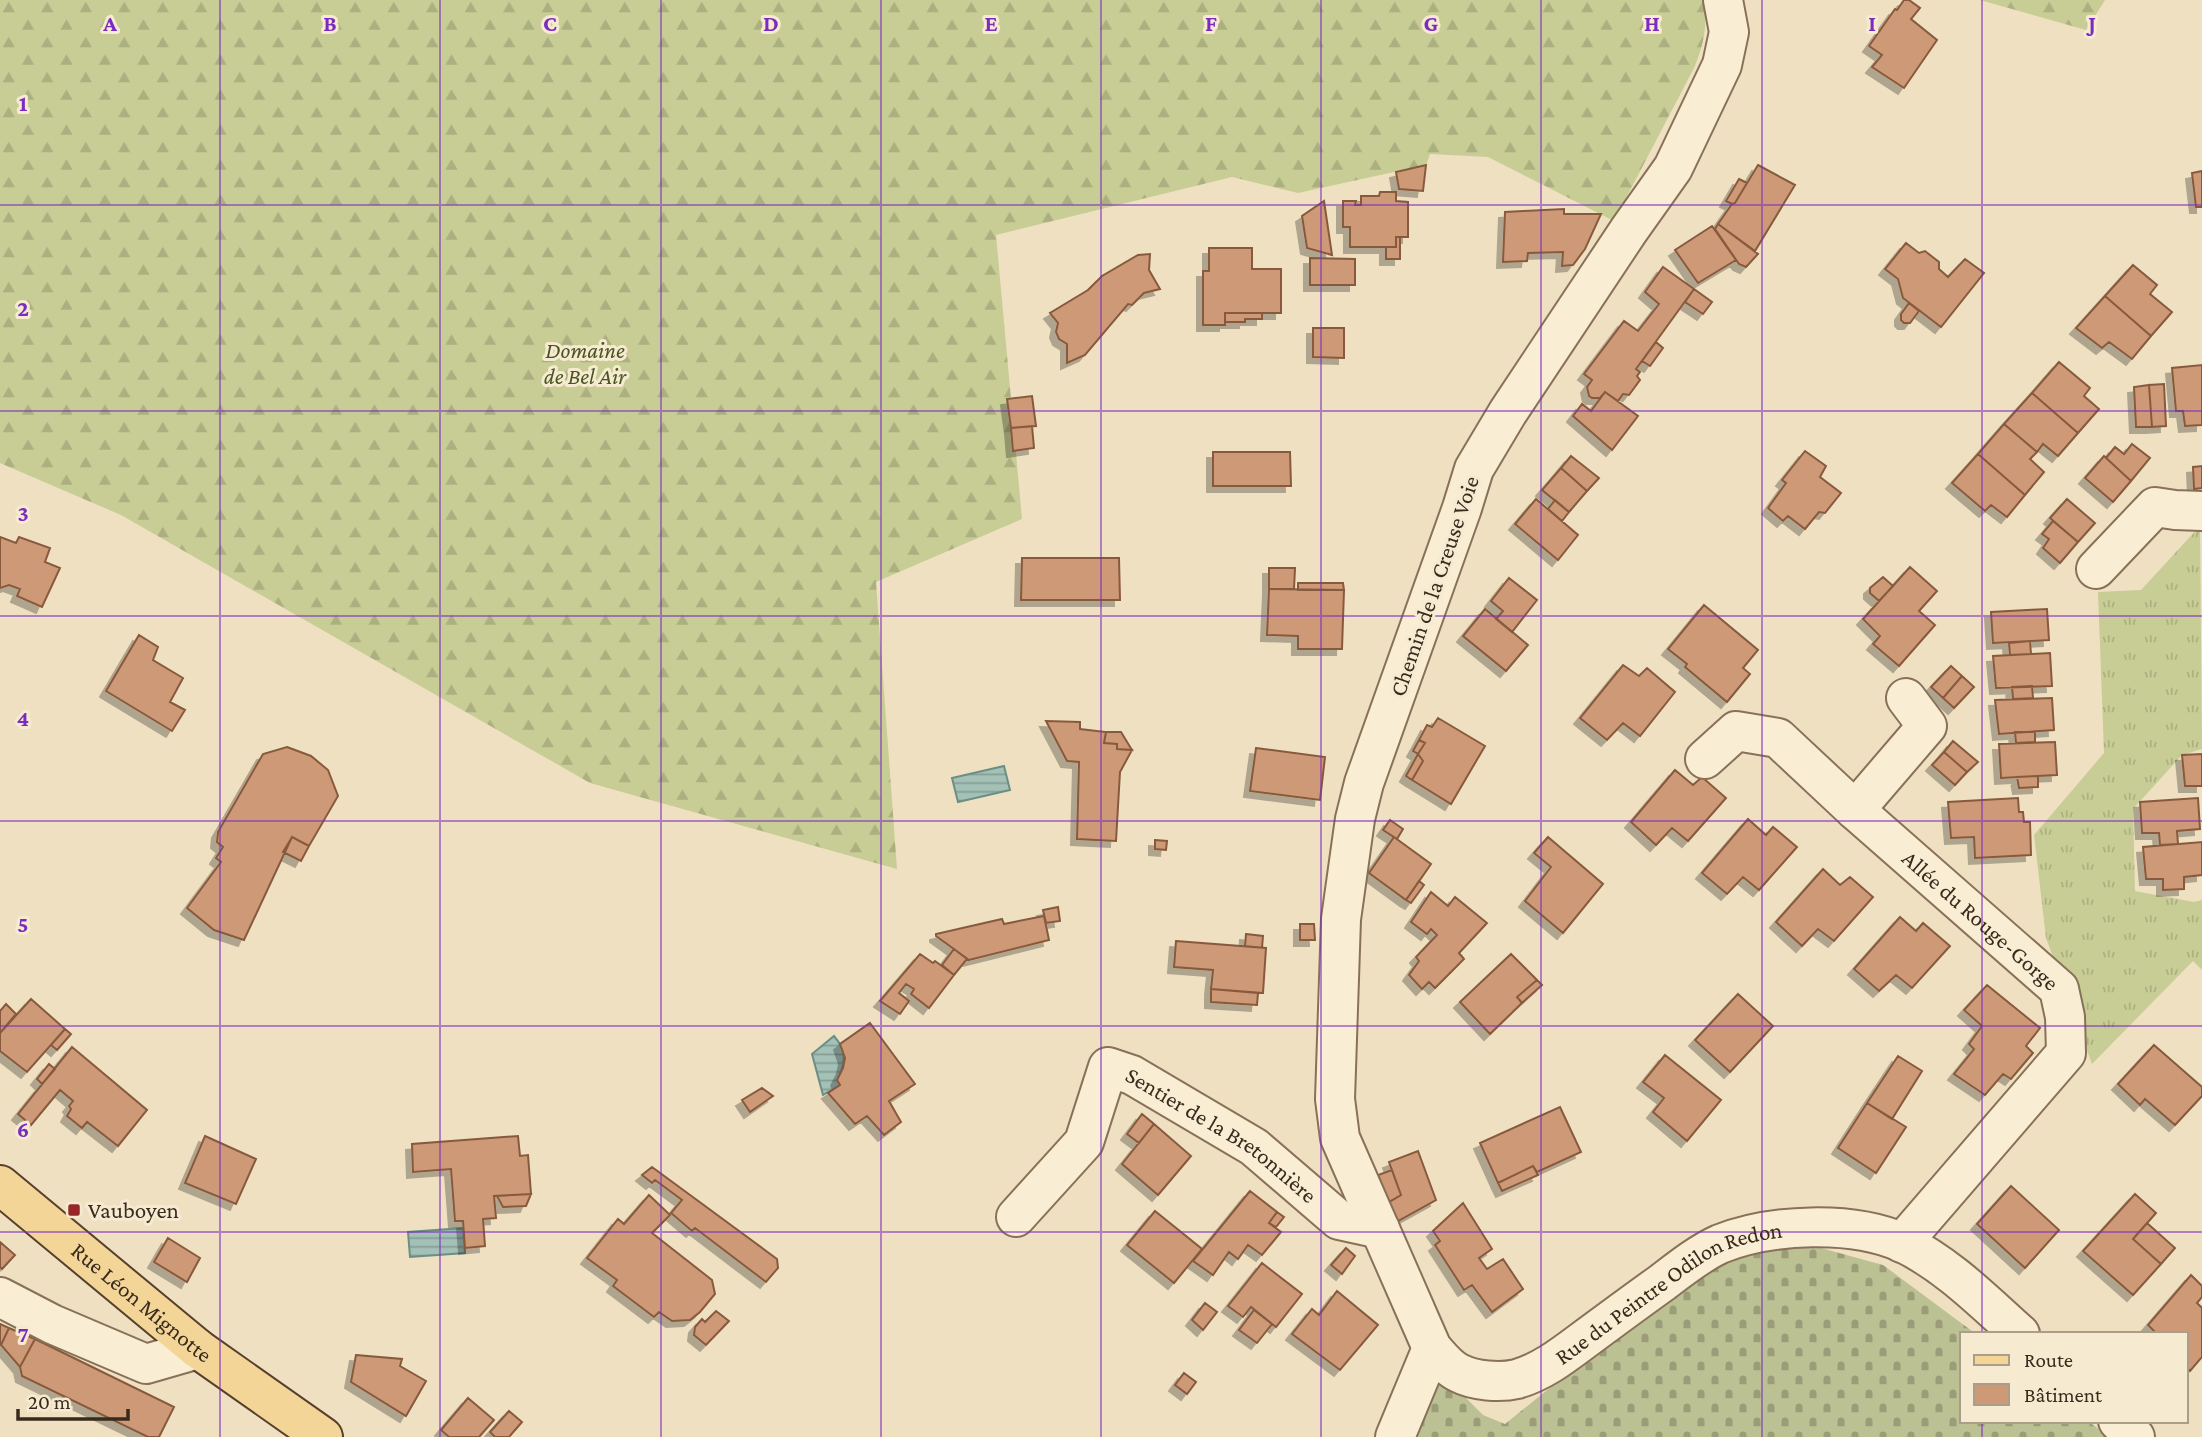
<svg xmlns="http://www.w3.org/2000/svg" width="2202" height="1437" font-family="'Crimson Pro',serif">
<defs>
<pattern id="grass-tufts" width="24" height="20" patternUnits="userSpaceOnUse" patternTransform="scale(1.75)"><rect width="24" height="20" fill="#c7cd95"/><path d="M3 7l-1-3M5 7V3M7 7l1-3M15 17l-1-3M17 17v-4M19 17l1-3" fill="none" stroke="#acb080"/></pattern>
<pattern id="forest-firs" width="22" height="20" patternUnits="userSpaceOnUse" patternTransform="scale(1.75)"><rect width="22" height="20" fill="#c7cd95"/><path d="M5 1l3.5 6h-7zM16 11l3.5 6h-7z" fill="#acb080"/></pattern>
<pattern id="cemetery-stones" width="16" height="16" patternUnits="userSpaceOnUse" patternTransform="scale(1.75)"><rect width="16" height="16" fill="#bcc194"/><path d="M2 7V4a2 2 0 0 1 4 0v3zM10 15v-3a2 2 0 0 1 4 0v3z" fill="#9a9d78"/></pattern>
<pattern id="water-rules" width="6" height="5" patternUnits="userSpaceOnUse" patternTransform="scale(1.75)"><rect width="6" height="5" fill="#a4c1b8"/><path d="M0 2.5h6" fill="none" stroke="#879d95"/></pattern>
<filter id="shadow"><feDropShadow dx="-6" dy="6" stdDeviation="0" flood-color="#0004"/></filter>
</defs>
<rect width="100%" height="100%" fill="#efe0c1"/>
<path fill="url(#grass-tufts)" d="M2200 526 2202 749 2182 755 2133 809 2135 891 2194 902 2202 900V970L2193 961 2092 1064 2046 938 2034 835 2104 753 2098 592 2141 590Z"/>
<path fill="url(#forest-firs)" d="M0 0H1704C1707 27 1705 40 1695 66L1614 221 1488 157 1430 154 1426 165 1298 193 1232 177 996 235 1022 519 876 582 897 869 590 783 121 515 0 463Z
M1980 0H2105L2086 30Z"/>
<path fill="url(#cemetery-stones)" d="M1810 1245 1883 1265 1976 1334H1962V1421H2088L2109 1437H1406L1429 1383 1447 1379 1483 1415 1505 1424 1683 1280 1749 1255Z"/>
<path fill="url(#water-rules)" stroke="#6b8f85" stroke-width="2" d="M1004 766 1010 790 958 802 952 778Z
M834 1036C847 1051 846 1063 837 1080L840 1085 823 1095 812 1054Z
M463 1228 465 1253 410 1257 408 1232Z"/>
<path fill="#ce9976" stroke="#885a3e" stroke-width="2" filter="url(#shadow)" d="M1904 0H1909L1920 8 1911 19 1937 40 1904 88 1872 67 1882 55 1869 46 1895 9 1897 10Z
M1426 165 1423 191 1399 189 1396 172Z
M1758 165 1795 185 1755 251 1718 224 1732 204 1735 203Z
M2202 171V207H2196L2192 173Z
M1739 179 1747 183 1735 203 1732 204 1726 201Z
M1380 192H1396V201L1408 202V237H1396V247H1350V227H1343V201H1356L1355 205H1361V196H1379Z
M1324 201 1332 255 1307 248 1302 216Z
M1564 209V214H1601L1585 249 1573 265 1562 266 1563 252 1528 253 1527 261 1503 262 1505 212Z
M1718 224 1758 254 1746 267 1739 264 1715 229Z
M1712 226 1736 260 1698 283 1675 250Z
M1396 237H1400V259H1386V247H1396Z
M1906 243 1919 253 1925 251 1939 262V269L1948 277 1965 259 1984 273 1941 327 1903 298 1898 279 1885 269Z
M1209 248H1252V269H1281V313H1225V325H1203V271H1209Z
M1150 254 1149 270 1160 289 1144 293 1132 305 1128 304 1085 355 1067 363V344L1059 339 1056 332 1058 323 1050 313 1088 290 1102 276 1138 255Z
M1310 258 1355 259V285H1310Z
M2133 265 2157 285 2150 294 2172 312 2151 336 2105 296Z
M1663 267 1694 289 1636 369 1640 372 1637 376 1640 380 1629 395 1623 394 1618 401 1605 392 1600 398H1592L1589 396 1587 387 1592 380 1584 374 1624 321 1638 331 1659 304 1645 292Z
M1694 289 1712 302 1703 314 1685 302Z
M2105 296 2151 336 2132 359 2109 342 2102 348 2076 328Z
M1909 303 1919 311 1910 323H1904L1901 320V314Z
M1225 313H1262V319H1245V322H1225Z
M1313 328H1344V358L1313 357Z
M1656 342 1663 348 1650 366 1642 361Z
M2059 362 2090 388 2084 396 2099 409 2078 433 2032 393Z
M2202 365V425L2185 426 2183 411H2176L2172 368Z
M2164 384 2166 426 2152 427 2149 385Z
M2149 385 2152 427H2136L2134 387Z
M1605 392 1638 416 1612 450 1573 416 1582 404 1591 411Z
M2032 393 2078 433 2058 456 2043 444 2037 452 2004 424Z
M1032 396 1036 426 1011 428 1007 399Z
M2004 424 2037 452 2030 459 2044 472 2025 495 1978 454Z
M1032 426 1034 448 1013 451 1011 428Z
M2132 444 2150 458 2131 481 2106 458 2115 447 2124 454Z
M1805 451 1826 466 1820 477 1841 493 1825 513 1819 512 1805 529 1788 516 1783 521 1768 508 1786 483 1782 480Z
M1213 452H1290L1291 486H1213Z
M1978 454 2025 495 2007 517 1991 505 1985 511 1952 483Z
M1571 456 1599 478 1587 491 1561 468Z
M2104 456 2131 481 2113 502 2085 478Z
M2202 466V488L2194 489 2193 467Z
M1561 468 1587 491 1569 512 1542 490Z
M1536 499 1578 535 1558 560 1515 524Z
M2067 499 2095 523 2078 542 2050 518Z
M1555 500 1569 512 1562 521 1548 509Z
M2053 521 2078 542 2060 563 2043 548 2049 539 2042 534Z
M0 537 16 543 19 537 50 548 45 562 60 568 42 607 17 596 20 589 9 585 0 588Z
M1022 558H1119L1120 600H1021Z
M1910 567 1937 591 1919 611 1935 625 1899 666 1873 644 1880 636 1863 619Z
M1269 568H1295L1294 589H1269Z
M1883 577 1893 586 1879 601 1870 593V588Z
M1509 578 1537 600 1512 632 1496 619 1503 611 1491 601Z
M1298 583H1343L1344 590H1298Z
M1269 589 1344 590 1342 649H1298V636L1267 635Z
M1704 605 1758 650 1743 668 1750 674 1727 702 1685 667 1687 664 1668 649Z
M1485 609 1528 645 1506 671 1463 636Z
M2047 609 2049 640 1993 643 1991 612Z
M139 635 158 647 153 660 183 678 170 702 185 710 172 731 106 691Z
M2030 641 2031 654 2010 655 2009 643Z
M2050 653 2052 686 1996 688 1993 656Z
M1623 665 1639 676 1647 668 1675 692 1640 736 1623 723 1607 740 1580 718Z
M1951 666 1962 676 1943 698 1931 687Z
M1962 676 1974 687 1954 708 1943 698Z
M2032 686 2033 698 2013 699 2012 687Z
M2052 698 2054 730 1999 734 1995 700Z
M1438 718 1485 746 1451 804 1412 780 1423 761 1418 754 1425 743 1419 740 1427 725 1432 727Z
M1046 721 1080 722V729L1106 732 1104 743 1117 744V749L1132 750 1120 772 1116 841 1077 839 1079 762 1067 761Z
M1106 732H1121L1132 750 1117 749V744L1104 743Z
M2015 732H2035V742L2016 743Z
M1419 740 1425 743 1418 754 1413 751Z
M1953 741 1978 762 1967 772 1944 752Z
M2055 742 2057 775 2001 778 1999 744Z
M287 747 311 756 328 770 338 796 309 846 292 837 244 940 214 930 187 908 221 862 216 858 223 847 217 842 218 832 263 754Z
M1256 748 1325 757 1320 800 1250 791Z
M1944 752 1967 772 1955 785 1932 765Z
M1418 754 1423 761 1412 780 1406 776Z
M2202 754V786H2185L2182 755Z
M1675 770 1693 785 1702 777 1726 798 1688 841 1672 828 1656 845 1631 822Z
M2038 776V787L2019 788 2017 777Z
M2018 798 2019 812H2023L2024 822H2030L2031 855 1975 858 1974 837 1951 838 1948 802Z
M2198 798 2200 829 2177 831 2178 844 2160 845 2159 833H2142L2140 802Z
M1748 819 1766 835 1773 827 1797 847 1759 890 1743 877 1727 894 1702 873Z
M1390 820 1403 829 1397 839 1383 830Z
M292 837 309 846 301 861 283 852Z
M1394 837 1431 864 1406 900 1369 873Z
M1548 837 1603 884 1563 933 1525 901 1551 867 1534 853Z
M1155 840 1167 841 1166 850 1155 849Z
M2202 842V875L2184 877V889L2163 890V879H2146L2143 847Z
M1823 869 1840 885 1850 877 1873 897 1834 941 1818 929 1802 946 1776 922Z
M1419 881 1424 885 1411 903 1406 900Z
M1431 892 1448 906 1455 897 1487 923 1459 953 1464 959 1435 988 1429 982 1422 989 1409 975 1419 961 1416 957 1437 935 1431 929 1427 934 1411 922Z
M1058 907 1060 921 1046 923 1043 910Z
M1044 916 1049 940 969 960 936 936V934L1002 919 1004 924Z
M1900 917 1916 931 1923 923 1950 946 1912 988 1896 975 1879 991 1854 969Z
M1300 924H1314L1315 940H1300Z
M1246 934 1263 936 1262 948 1245 946Z
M1176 941 1266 948 1263 993 1211 989 1213 970 1174 967Z
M954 949 967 959 954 975 942 965Z
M920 954 933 963 935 961 954 975 929 1008 911 994 914 989 906 984 899 993 909 1001 900 1014 880 1001Z
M1511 954 1537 980 1517 997 1522 1003 1490 1034 1460 1002Z
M1537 980 1542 985 1522 1003 1517 997Z
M1987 985 2040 1028 2026 1046 2033 1053 2011 1079 2003 1074 1985 1095 1954 1074 1974 1049 1969 1044 1982 1026 1964 1010Z
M1211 989 1258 993 1257 1005 1211 1002Z
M1738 994 1773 1026 1730 1072 1695 1040Z
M31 999 65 1029 27 1072 0 1051V1033Z
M6 1004 16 1014 0 1033V1011Z
M870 1023 915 1084 889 1101 901 1122 884 1135 867 1116 855 1124 828 1093 840 1085 837 1080 843 1068 845 1058 840 1044Z
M65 1029 71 1034 57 1050 51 1045Z
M2154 1045 2202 1087V1096L2175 1125 2145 1099 2140 1105 2118 1084Z
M72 1047 147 1110 118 1146 87 1122 82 1128 67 1116 71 1109 69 1106 73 1101 60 1090 31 1125 18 1114Z
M1665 1055 1721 1100 1687 1141 1653 1112 1664 1098 1643 1082Z
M1898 1056 1922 1071 1892 1119 1867 1103Z
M49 1064 55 1069 42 1084 37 1079Z
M762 1088 773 1096 750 1112 742 1100Z
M1867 1103 1906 1127 1876 1173 1838 1148Z
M1560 1107 1581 1152 1537 1172 1533 1166 1498 1183 1480 1143Z
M1142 1114 1154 1124 1139 1143 1127 1134Z
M1154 1124 1191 1156 1158 1195 1122 1164Z
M205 1136 256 1159 236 1204 185 1183Z
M518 1136 520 1156 528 1155 531 1194 494 1196 496 1218 483 1219 485 1246 465 1248 463 1221H455L451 1169 413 1172 412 1144Z
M1418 1151 1436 1200 1389 1226 1381 1207 1401 1195 1389 1162Z
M1533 1166 1538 1175 1502 1191 1498 1183Z
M652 1167 777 1259 778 1268 766 1282 695 1228 692 1231 671 1213 682 1200 655 1180 652 1183 642 1175Z
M1392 1170 1401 1195 1389 1202 1378 1175Z
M2011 1186 2059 1230 2025 1268 1977 1224Z
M1250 1191 1277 1212 1269 1223 1281 1232 1262 1255 1248 1245 1238 1259 1229 1252 1213 1275 1193 1261Z
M531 1194 526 1206 503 1207 497 1196Z
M2135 1194 2156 1213 2133 1239 2161 1264 2133 1295 2083 1251Z
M649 1195 670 1215 652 1233 712 1280 715 1294 700 1312 690 1320 672 1321 659 1312 654 1317 613 1286 617 1280 587 1258 618 1219 624 1224Z
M1463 1203 1492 1249 1479 1258 1487 1269 1503 1259 1523 1289 1492 1312 1472 1285 1464 1290 1435 1245 1440 1241 1433 1231Z
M1155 1211 1202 1249 1174 1283 1127 1245Z
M1277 1212 1284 1217 1276 1227 1269 1223Z
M2147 1223 2175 1248 2161 1264 2133 1239Z
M168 1238 200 1258 187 1282 154 1262Z
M0 1242 15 1255 2 1269 0 1267Z
M1346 1248 1355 1256 1342 1274 1331 1265Z
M1262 1263 1302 1294 1276 1327 1251 1307 1243 1317 1228 1306Z
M2191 1275 2202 1286V1297L2197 1303 2202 1308V1357L2190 1371 2186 1367V1334H2157L2148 1325Z
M1337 1291 1378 1325 1340 1370 1292 1334 1312 1309 1319 1315Z
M1205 1303 1217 1312 1203 1330 1192 1320Z
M1254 1310 1272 1324 1257 1343 1239 1330Z
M716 1311 729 1321 706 1345 694 1335 695 1327 702 1319 705 1322Z
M0 1324 9 1328 1 1345H0Z
M9 1328 35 1339 20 1367 1 1345Z
M35 1339 174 1407 159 1437H148L22 1376 20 1367Z
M356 1355 402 1359 400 1366 426 1381 406 1416 351 1382Z
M1184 1373 1196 1382 1187 1394 1175 1385Z
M468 1398 494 1420 479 1437H449L441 1430Z
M509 1411 522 1422 509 1437H495L490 1432Z"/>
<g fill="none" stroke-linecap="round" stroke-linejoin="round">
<g stroke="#887158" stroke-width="42">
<g id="minor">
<path id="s1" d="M1723 0 1729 32 1722 65 1673 168 1629 230 1508 412 1474 469 1462 508 1364 783 1355 819 1341 919 1335 1099 1340 1138 1432 1348C1440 1357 1448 1368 1459 1373 1474 1381 1500 1383 1517 1379 1541 1372 1561 1357 1581 1342 1608 1322 1635 1302 1663 1282 1680 1269 1700 1253 1720 1244 1771 1224 1852 1220 1903 1243 1948 1265 1983 1301 2020 1334"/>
<path d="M2096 569 2155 507 2175 510 2202 511"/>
<path id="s2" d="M1705 759 1736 731 1778 738 1855 810 2059 989 2065 1017 2066 1053 1902 1243"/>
<path d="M1855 810 1927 726 1906 698"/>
<path id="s3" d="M1016 1217 1084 1142 1108 1067 1132 1075 1254 1147 1339 1220 1380 1229"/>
<path d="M0 1297 52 1324 146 1364 198 1349"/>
<path d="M2118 1421 2135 1437"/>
<path d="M1395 1437 1432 1348"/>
</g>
</g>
<g stroke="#563f2d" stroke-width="42">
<g id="major">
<path id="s4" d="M0 1185 198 1349 323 1437"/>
</g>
</g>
<use href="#minor" stroke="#f9eed4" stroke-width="38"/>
<use href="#major" stroke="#f3d597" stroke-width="38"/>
</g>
<path fill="none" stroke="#7b2cbf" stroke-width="2" stroke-opacity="0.55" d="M220 0V1437M440 0V1437M661 0V1437M881 0V1437M1101 0V1437M1321 0V1437M1541 0V1437M1762 0V1437M1982 0V1334M0 205H2202M0 411H2202M0 616H2202M0 821H2202M0 1026H2202M0 1232H2202M1982 1421V1437"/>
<rect fill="#982729" stroke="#f6ebd1" stroke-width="2.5" x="67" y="1203" width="14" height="14" rx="3.5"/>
<g text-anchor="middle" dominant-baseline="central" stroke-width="6" stroke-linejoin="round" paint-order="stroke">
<g font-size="23" font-style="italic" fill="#495523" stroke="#f6ebd1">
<text x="585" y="350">Domaine<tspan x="585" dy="26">de Bel Air</tspan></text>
</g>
<g font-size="23" fill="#382a1d" stroke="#f6ebd1">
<text transform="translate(1434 586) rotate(-71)">Chemin de la Creuse Voie</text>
<text stroke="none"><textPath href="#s2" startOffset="357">Allée du Rouge-Gorge</textPath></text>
<text stroke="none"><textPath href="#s3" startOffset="313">Sentier de la Bretonnière</textPath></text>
<text stroke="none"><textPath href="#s1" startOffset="1734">Rue du Peintre Odilon Redon</textPath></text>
<text stroke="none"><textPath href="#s4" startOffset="184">Rue Léon Mignotte</textPath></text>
</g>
<g font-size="23" fill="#382a1d" stroke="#f6ebd1" text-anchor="start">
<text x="88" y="1210">Vauboyen</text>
</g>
</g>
<g font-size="23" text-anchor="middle" font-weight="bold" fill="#7b2cbf" stroke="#f6ebd1" stroke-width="6" stroke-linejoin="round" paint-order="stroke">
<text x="110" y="31">A</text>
<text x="330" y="31">B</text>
<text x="550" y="31">C</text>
<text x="771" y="31">D</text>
<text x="991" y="31">E</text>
<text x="1211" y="31">F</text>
<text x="1431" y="31">G</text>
<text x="1652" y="31">H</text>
<text x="1872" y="31">I</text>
<text x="2092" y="31">J</text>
<text x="23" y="111">1</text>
<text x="23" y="316">2</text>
<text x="23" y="521">3</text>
<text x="23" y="726">4</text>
<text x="23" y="932">5</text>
<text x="23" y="1137">6</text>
<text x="23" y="1342">7</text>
</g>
<rect x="1960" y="1332" width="228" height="91" fill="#f6ebd1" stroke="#aa9e89" stroke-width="2"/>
<rect x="1974" y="1355" width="35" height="10" fill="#f3d597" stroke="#aa9e89" stroke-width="2"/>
<text x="2024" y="1367" font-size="21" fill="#382a1d">Route</text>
<rect x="1974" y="1384" width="35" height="21" fill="#ce9976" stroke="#aa9e89" stroke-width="2"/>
<text x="2024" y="1402" font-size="21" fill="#382a1d">Bâtiment</text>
<path d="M18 1409v10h110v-10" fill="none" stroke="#382a1d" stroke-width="3.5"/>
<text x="28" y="1409" font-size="21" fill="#382a1d" stroke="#f6ebd1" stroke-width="5" paint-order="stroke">20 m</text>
</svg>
